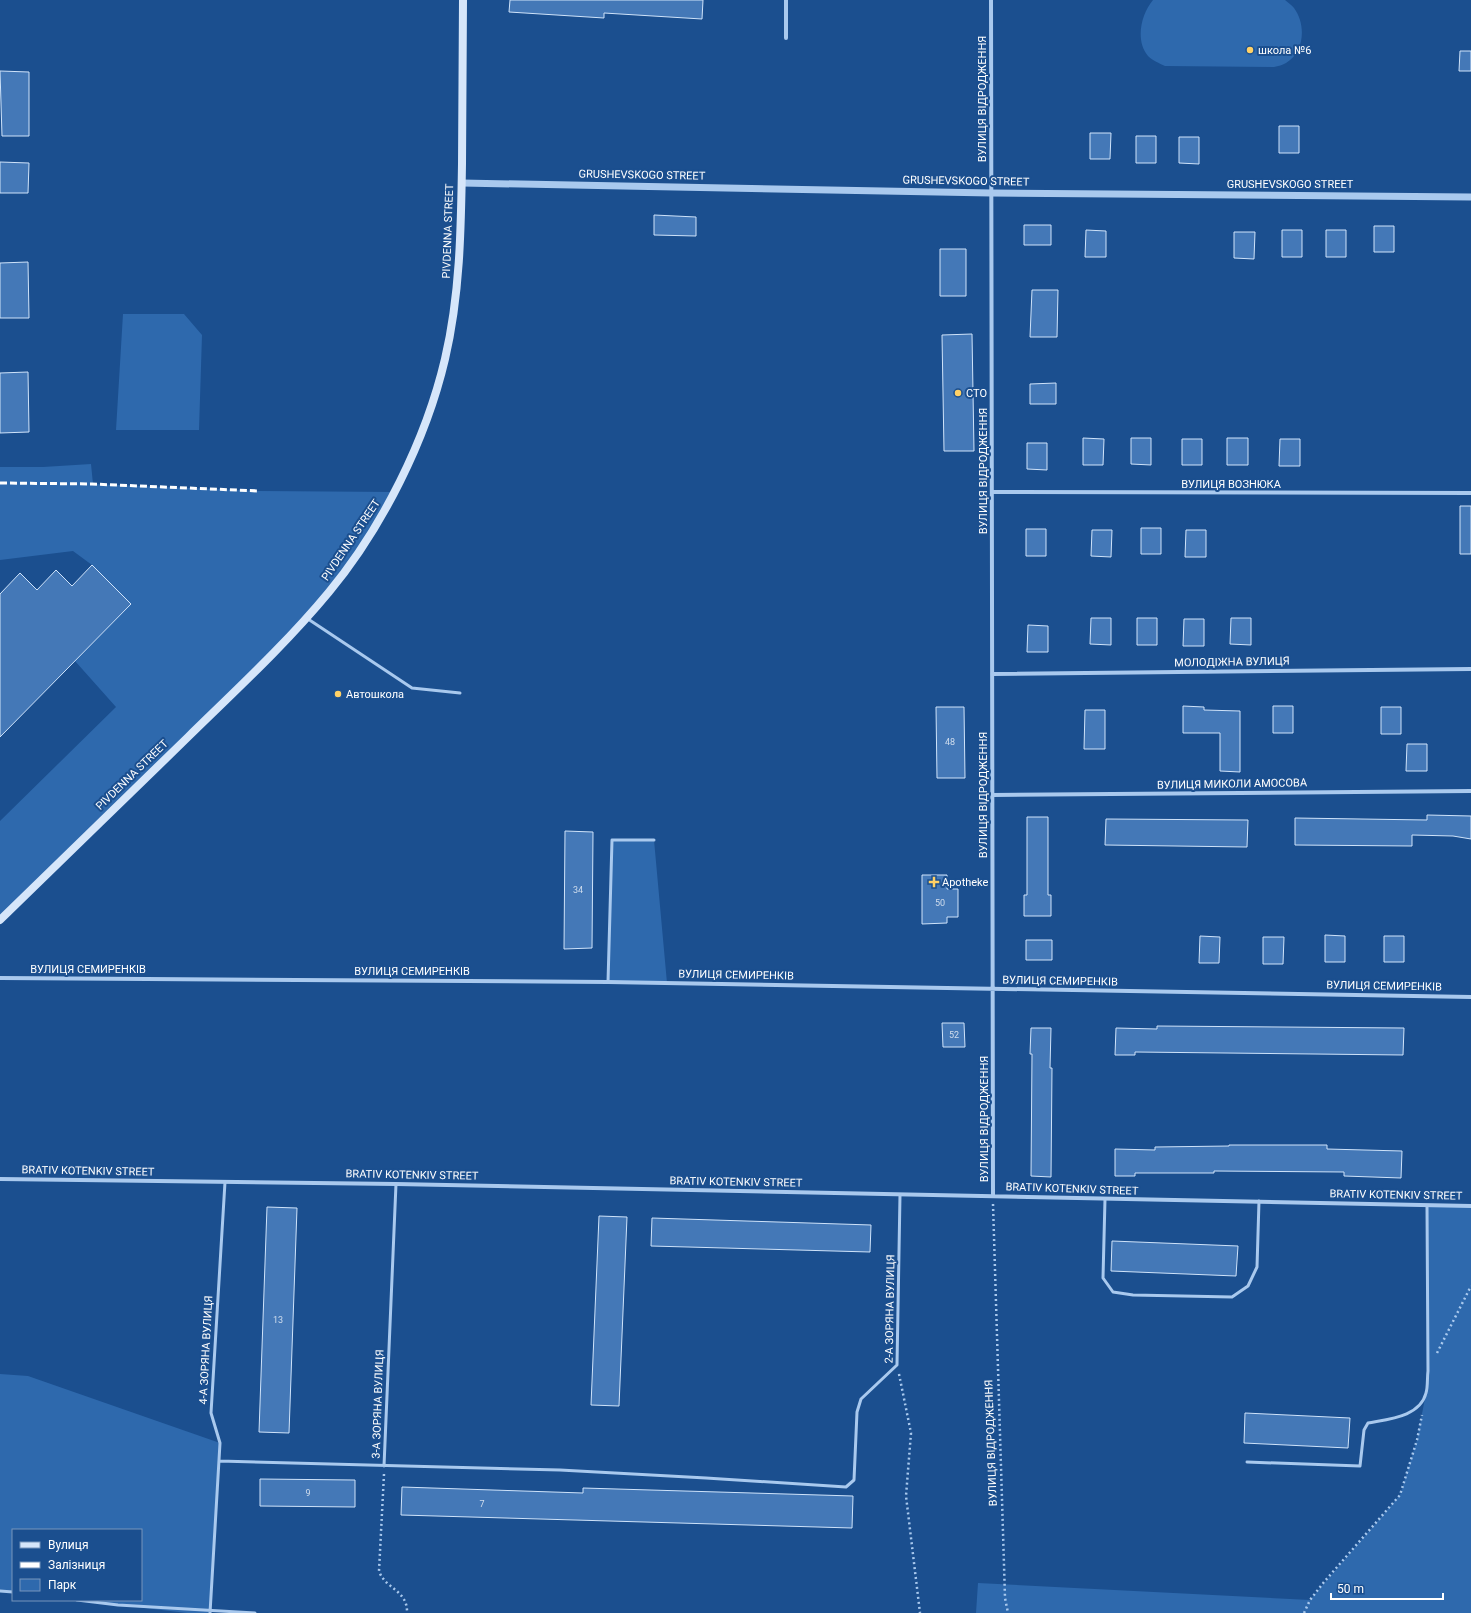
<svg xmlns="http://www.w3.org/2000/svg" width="1471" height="1613" font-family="Roboto,sans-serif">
<rect width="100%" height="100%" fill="#1b4f8f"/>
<path fill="#2e69ad" d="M1153 0H1285C1288 3 1292 5 1294 8 1306 24 1305 52 1286 63 1283 65 1278 66 1274 67L1165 66C1159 63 1153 61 1148 56 1135 41 1141 14 1153 0Z
M123 314H184L202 335 199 430H116Z
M91 464 93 484 259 491 395 492 329 593 0 920V821L116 707 75 661 131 604 92 565 73 551 0 560V467H43Z
M612 840H654L667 983 608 982Z
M1427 1206H1471V1613H976L978 1583 1310 1600 1400 1495 1417 1440 1426 1393 1428 1371Z
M0 1374 28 1376 220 1443 210 1613H187L77 1600H141V1530H13V1592L0 1591Z"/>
<path fill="#4478b7" stroke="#cfe3fa" d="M510 0H703L702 19 604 13V18L509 12Z
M1460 51H1471V71H1459Z
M0 71 29 72V136H2Z
M1279 126H1299V153H1279Z
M1090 133H1111L1110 159H1090Z
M1136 136H1156V163H1136Z
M1179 137H1199V164L1179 163Z
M0 162 29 163 28 193H0Z
M654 215 696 217V236L654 235Z
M1024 225H1051V245H1024Z
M1374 226H1394V252H1374Z
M1086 230 1106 231V257H1085Z
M1282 230H1302V257H1282Z
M1326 230H1346V257H1326Z
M1234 232H1255L1254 259 1234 258Z
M940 249H966V296H940Z
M28 262 29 318H0V263Z
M1032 290H1058L1057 337H1030Z
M972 334 974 451H944L942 335Z
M28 372 29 432 0 433V373Z
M1056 383V404H1030V384Z
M1083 438 1104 439 1103 465H1083Z
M1131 438H1151V465L1131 464Z
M1227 438H1248V465H1227Z
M1182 439H1202V465H1182Z
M1280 439H1300V466H1279Z
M1027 443H1047V470L1027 469Z
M1460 506H1471V554H1460Z
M1141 528H1161V554H1141Z
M1026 529H1046V556H1026Z
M1092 530H1112L1111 557 1091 556Z
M1186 530H1206V557H1185Z
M92 565 131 604 0 737V594L20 573 37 590 56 570 72 586Z
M1091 618H1111V645L1090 644Z
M1137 618H1157V645H1137Z
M1231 618H1251V645L1230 644Z
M1184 619H1204V646H1183Z
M1028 625 1048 626V652H1027Z
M1183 706 1204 707V710L1240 711V772L1220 771V733H1183Z
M1273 706H1293V733H1273Z
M936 707H964L965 778H937Z
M1381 707H1401V734H1381Z
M1085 710H1105V749H1084Z
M1407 744H1427V771H1406Z
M1427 815 1471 816V839L1453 836 1412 835V846L1295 845V818L1427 820Z
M1027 817H1048V895H1051V916H1024V895H1027Z
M1106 819 1248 820 1247 847 1105 845Z
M565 831 593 832 592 948 564 949Z
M922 875H947V889H958V917H947V923L922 924Z
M1325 935 1345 936V962H1325Z
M1200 936 1220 937 1219 963H1199Z
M1384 936H1404V962H1384Z
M1263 937H1284L1283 964H1263Z
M1026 940H1052V960H1026Z
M942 1023H964L965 1047H943Z
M1157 1026 1404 1028 1403 1055 1135 1052V1055H1115L1116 1028 1157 1029Z
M1031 1028H1051L1050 1068H1052L1051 1177 1031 1176 1032 1054H1030Z
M1229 1145H1327V1149L1402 1151 1401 1178 1344 1176V1172L1214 1171V1173H1135V1176H1115V1149L1155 1150V1147L1229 1146Z
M267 1207 297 1208 289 1433 259 1432Z
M599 1216 627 1217 619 1406 591 1405Z
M652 1218 871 1225 870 1252 651 1246Z
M1112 1241 1238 1246 1236 1276 1111 1271Z
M1245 1413 1350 1418 1348 1448 1244 1443Z
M260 1479 355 1480V1507L260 1506Z
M402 1487 583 1493V1488L853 1496 852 1528 401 1515Z"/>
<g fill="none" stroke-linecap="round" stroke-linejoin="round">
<path stroke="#a9c9ee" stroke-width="2.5" stroke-dasharray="2 3" stroke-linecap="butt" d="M993 1204 1005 1598 1008 1613
M1437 1353 1471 1286
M899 1374 911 1433 906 1496 920 1613
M384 1474 379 1571C385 1589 408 1590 407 1613
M1304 1613 1310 1600 1324 1582 1400 1495 1417 1440 1422 1415"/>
<path stroke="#a9c9ee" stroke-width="3" d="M308 619 412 688 460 693
M608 982 612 840H654
M1105 1199 1103 1278 1113 1292 1133 1295 1232 1297 1248 1286 1257 1267 1259 1201
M219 1461 560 1470 706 1478 846 1487 854 1480 857 1412 861 1399 897 1365 900 1195
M1247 1462 1360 1466 1364 1430 1368 1423C1388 1419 1420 1417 1426 1393 1428 1387 1427 1378 1428 1371L1427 1206
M384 1466 396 1184
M0 1591 13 1592
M77 1600 118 1605 255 1613
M210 1613 220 1443 211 1413 225 1182"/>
<path stroke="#a9c9ee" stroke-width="4" d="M991 0 993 1196
M786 38V0
M992 492 1471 493
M992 674 1471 669
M992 795 1471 791
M0 978 608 982 1471 997
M0 1179 396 1184 1471 1206"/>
<path stroke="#a9c9ee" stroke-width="7" d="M462 183 991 193 1471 197"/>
<path stroke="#d6e6fa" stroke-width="8" d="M0 920C63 859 125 798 188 737 236 690 286 644 329 592 382 528 426 440 445 359 460 295 461 230 462 164 462 109 463 55 463 0"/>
<path stroke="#fff" stroke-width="3" stroke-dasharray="7 3" stroke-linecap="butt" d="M0 483 92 484 259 491"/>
</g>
<g fill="#ffd166" stroke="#1b4f8f" stroke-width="1.5">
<circle cx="1250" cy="50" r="4"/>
<circle cx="958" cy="393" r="4"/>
<circle cx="338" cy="694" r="4"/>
<path d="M932 876h4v4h4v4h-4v4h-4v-4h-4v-4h4z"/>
</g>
<g text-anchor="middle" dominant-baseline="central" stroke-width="4" stroke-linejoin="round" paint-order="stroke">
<g font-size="9" fill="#d0dded">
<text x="950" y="742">48</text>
<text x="578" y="890">34</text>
<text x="940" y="903">50</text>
<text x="954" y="1035">52</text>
<text x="278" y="1320">13</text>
<text x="308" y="1493">9</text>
<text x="482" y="1504">7</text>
</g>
<g font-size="11" fill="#fff" stroke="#1b4f8f" text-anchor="start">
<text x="1258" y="50">школа №6</text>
<text x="966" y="393">СТО</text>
<text x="346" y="694">Автошкола</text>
<text x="942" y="882">Apotheke</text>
</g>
<g font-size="11" fill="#fff" stroke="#1b4f8f">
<text transform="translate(982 99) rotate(-90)">ВУЛИЦЯ ВІДРОДЖЕННЯ</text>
<text transform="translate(642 175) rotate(1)">GRUSHEVSKOGO STREET</text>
<text transform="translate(966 181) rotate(1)">GRUSHEVSKOGO STREET</text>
<text x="1290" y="184">GRUSHEVSKOGO STREET</text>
<text transform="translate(448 231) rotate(-88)">PIVDENNA STREET</text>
<text transform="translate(983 471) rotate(-90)">ВУЛИЦЯ ВІДРОДЖЕННЯ</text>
<text x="1231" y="484">ВУЛИЦЯ ВОЗНЮКА</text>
<text transform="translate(351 540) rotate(-56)">PIVDENNA STREET</text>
<text transform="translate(1232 662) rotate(-1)">МОЛОДІЖНА ВУЛИЦЯ</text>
<text transform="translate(132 775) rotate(-44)">PIVDENNA STREET</text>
<text transform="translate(1232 784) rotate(-1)">ВУЛИЦЯ МИКОЛИ АМОСОВА</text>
<text transform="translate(983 795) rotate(-90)">ВУЛИЦЯ ВІДРОДЖЕННЯ</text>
<text x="88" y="969">ВУЛИЦЯ СЕМИРЕНКІВ</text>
<text x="412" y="971">ВУЛИЦЯ СЕМИРЕНКІВ</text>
<text transform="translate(736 975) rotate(1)">ВУЛИЦЯ СЕМИРЕНКІВ</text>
<text transform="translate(1060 981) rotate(1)">ВУЛИЦЯ СЕМИРЕНКІВ</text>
<text transform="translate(1384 986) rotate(1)">ВУЛИЦЯ СЕМИРЕНКІВ</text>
<text transform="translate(984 1119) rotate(-90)">ВУЛИЦЯ ВІДРОДЖЕННЯ</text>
<text transform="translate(88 1171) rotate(1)">BRATIV KOTENKIV STREET</text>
<text transform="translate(412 1175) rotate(1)">BRATIV KOTENKIV STREET</text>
<text transform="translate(736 1182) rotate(1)">BRATIV KOTENKIV STREET</text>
<text transform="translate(1072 1189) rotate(2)">BRATIV KOTENKIV STREET</text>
<text transform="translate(1396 1195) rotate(1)">BRATIV KOTENKIV STREET</text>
<text transform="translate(890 1309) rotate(-89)">2-А ЗОРЯНА ВУЛИЦЯ</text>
<text transform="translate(206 1350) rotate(-87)">4-А ЗОРЯНА ВУЛИЦЯ</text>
<text transform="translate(378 1404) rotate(-88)">3-А ЗОРЯНА ВУЛИЦЯ</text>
<text transform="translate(991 1443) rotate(-92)">ВУЛИЦЯ ВІДРОДЖЕННЯ</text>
</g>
</g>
<rect x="12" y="1529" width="130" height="72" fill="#1b4f8f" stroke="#7695bc"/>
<rect x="20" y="1542" width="20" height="6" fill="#d6e6fa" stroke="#7695bc"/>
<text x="48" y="1549" font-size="12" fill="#ffffff">Вулиця</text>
<rect x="20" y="1562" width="20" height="6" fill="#ffffff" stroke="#7695bc"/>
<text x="48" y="1569" font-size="12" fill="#ffffff">Залізниця</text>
<rect x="20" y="1579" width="20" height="12" fill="#2e69ad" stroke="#7695bc"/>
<text x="48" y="1589" font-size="12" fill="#ffffff">Парк</text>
<path d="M1331 1593v6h112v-6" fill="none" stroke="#ffffff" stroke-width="2"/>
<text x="1337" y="1593" font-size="12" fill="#ffffff" stroke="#1b4f8f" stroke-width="3" paint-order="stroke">50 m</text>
</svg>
